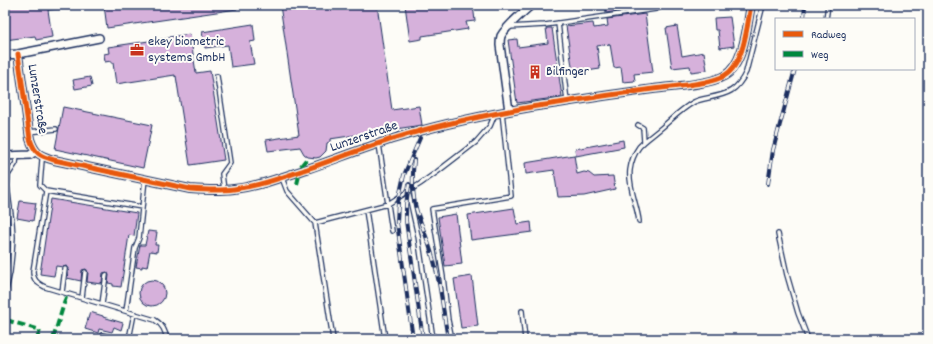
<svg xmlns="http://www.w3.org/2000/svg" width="933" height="344" font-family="Dekko,sans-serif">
<rect width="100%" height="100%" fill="#fdfcf7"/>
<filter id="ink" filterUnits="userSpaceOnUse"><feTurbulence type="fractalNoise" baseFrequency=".025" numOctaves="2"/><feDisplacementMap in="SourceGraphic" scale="8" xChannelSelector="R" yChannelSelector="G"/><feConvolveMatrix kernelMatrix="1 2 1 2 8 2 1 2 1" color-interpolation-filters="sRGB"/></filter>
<g filter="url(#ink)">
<path fill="#d6b1db" stroke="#1b2f5e" d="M5 5H61V9L48 10 52 37 36 40 35 36 5 40Z
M104 5H236L237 9 107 28Z
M280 5H377L392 110 419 106 422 125 330 139V142L327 143 326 151 320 157 316 158 308 157 304 154 300 147 268 151 266 140 299 135Z
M405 5H473L475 21 466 22 468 29 422 36V39L410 41Z
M605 5H643L644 7 606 13Z
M645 14 653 72 634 74 635 81 623 82 621 67 614 68 610 44 597 46 600 69 573 73 566 26 593 23 594 28 608 26 607 19Z
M730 17 734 46 720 48 718 30H715L714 18Z
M253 24 255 41 250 42 254 64 231 67 228 45 205 48 202 32Z
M677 26 682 56 704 52 707 70 691 72 690 66 672 68 666 28Z
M546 28H552L562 97 517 103 508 40 517 39 518 47 548 43Z
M190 34 196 73 210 71 224 160 190 165 176 76 175 77V75L116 84 113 63H111V61L105 62 104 54 109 53 108 47 169 38V37Z
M90 77 92 86 75 89 73 80Z
M63 107 152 125 143 168 55 149Z
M623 140 624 147 576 156 575 149Z
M574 155 577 174 584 172 589 173 594 177 613 176 615 189 584 196 558 197 554 170 526 174 525 163Z
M51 199 137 213 134 236 129 235 121 287 113 286V284L108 283 109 275 107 272 103 273 102 283 101 282V284L87 282 88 272 86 269 82 270 81 281 67 278 69 268 66 266 63 267 56 266 54 276 40 274Z
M20 201 36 203 33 221 17 218Z
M514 208 517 224 531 222 532 232 471 240 470 232 468 215Z
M456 214 462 264 445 266 438 217Z
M148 231 157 232 155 245H158L157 252 150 251 147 267 142 266V268L136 267 140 245H145Z
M472 276 478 326 461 328 454 279Z
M139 293a13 13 0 1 1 26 0a13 13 0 1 1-26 0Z
M90 312 103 316V317L123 323 121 330 114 327 112 332 99 329 98 333 85 329Z"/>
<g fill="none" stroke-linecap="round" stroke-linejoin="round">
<g stroke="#1b2f5e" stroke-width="6">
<path id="service" d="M826 19 828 5
M558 23 567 101
M509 27 545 25 656 9 666 5
M217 76 230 163 222 174 224 190
M638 125 643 128 644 141
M29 132 56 129
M379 144 392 231
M45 157 42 160 40 185 46 191 33 271C33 280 37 283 45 287L155 320C163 325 165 331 167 339
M282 178 287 191 315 223 333 339
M46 191 142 207
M408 191 418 236 433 339
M366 210 385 339
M639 221C637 205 628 186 630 170 631 162 634 154 639 147 645 140 653 135 660 129 671 120 681 109 694 102 698 100 703 99 708 98 728 94 737 91 746 72L763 5
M315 223 388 204 420 184 437 172 476 142 490 126 495 114
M778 234 787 275 798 313 808 339
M62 292 65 269
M5 295 10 272 12 253 13 237 12 222 7 186 8 175 16 163 17 156
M82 298 85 272
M102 304 106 275
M126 311 135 248 139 238 145 179
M522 311 525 339
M102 335 118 339
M129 339 134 314
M452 339 448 320 443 277 432 209 511 196 502 112"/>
</g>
<g stroke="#1b2f5e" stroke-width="10">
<path id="minor" d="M18 54 30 139C35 154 40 156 54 160L190 189C204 190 219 191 234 189 259 186 283 177 307 169 336 159 366 147 396 138 440 124 486 115 531 107 575 101 618 93 662 88 679 86 710 84 724 76 744 65 747 26 751 5
M5 55 18 54 99 38
M509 111 500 45C500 42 500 39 501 36 506 26 523 13 531 5
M5 156 30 155 36 151"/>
</g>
<use href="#service" stroke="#fdfcf7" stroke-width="3.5"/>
<use href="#minor" stroke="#fdfcf7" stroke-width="7"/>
<g stroke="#1b2f5e" stroke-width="4">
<path id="rail" d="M804 19 805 5
M414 160C412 177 412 195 417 212 422 227 429 242 433 258 441 284 443 312 448 339
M409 184 406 205V221L423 339
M768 184 773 150 795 69
M413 339 397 223 398 202 404 175 420 138"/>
</g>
<use href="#rail" stroke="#fdfcf7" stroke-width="2.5" stroke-dasharray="8" stroke-linecap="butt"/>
<path stroke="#00873e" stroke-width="4" stroke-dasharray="8 4" stroke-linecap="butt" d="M301 166 308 157
M297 184 299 176
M6 320 40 330 37 339
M53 339 67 294"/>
<g stroke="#fdfcf7" stroke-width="8">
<path id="cycleway" d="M18 54 30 139C35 154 40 156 54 160L190 189C204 190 219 191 234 189 259 186 283 177 307 169 336 159 366 147 396 138 440 124 486 115 531 107 575 101 618 93 662 88 679 86 710 84 724 76 744 65 747 26 751 5"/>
</g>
<use href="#cycleway" stroke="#e8590c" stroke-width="5"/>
</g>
</g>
<defs>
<g id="office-bare" transform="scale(1.08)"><path d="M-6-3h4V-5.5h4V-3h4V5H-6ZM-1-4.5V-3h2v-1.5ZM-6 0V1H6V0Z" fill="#c8321e" stroke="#fdfcf7" stroke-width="2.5" paint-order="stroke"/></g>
<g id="building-bare" transform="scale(1.08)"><path d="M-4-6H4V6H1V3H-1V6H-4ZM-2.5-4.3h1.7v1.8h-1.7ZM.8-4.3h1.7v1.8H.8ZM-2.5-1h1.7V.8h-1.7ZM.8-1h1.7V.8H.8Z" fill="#c8321e" stroke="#fdfcf7" stroke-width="2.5" paint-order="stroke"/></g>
</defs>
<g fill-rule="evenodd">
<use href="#office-bare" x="137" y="50"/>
<use href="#building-bare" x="535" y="72"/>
</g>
<g text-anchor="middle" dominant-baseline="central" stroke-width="4" stroke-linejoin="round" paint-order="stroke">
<g font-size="14" fill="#1b2f5e" stroke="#fdfcf7" text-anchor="start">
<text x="148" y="42">ekey biometric<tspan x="148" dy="16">systems GmbH</tspan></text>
<text x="546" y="72">Bilfinger</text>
</g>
<g font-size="14" fill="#1b2f5e" stroke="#fdfcf7">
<text transform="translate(37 99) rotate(81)">Lunzerstraße</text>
<text transform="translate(364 137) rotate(-19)">Lunzerstraße</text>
</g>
</g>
<rect width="933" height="344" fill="none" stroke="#fdfcf7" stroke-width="20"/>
<rect x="10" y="10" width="913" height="324" fill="none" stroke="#1b2f5e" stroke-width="1.5" filter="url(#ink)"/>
<rect x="775" y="18" width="140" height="52" fill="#fdfcf7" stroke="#a3aaba"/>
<rect x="783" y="31" width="20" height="6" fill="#e8590c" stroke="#a3aaba"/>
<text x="811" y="38" font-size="12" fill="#1b2f5e">Radweg</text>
<rect x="783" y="51" width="20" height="6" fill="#00873e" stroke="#a3aaba"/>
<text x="811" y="58" font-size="12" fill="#1b2f5e">Weg</text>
</svg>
